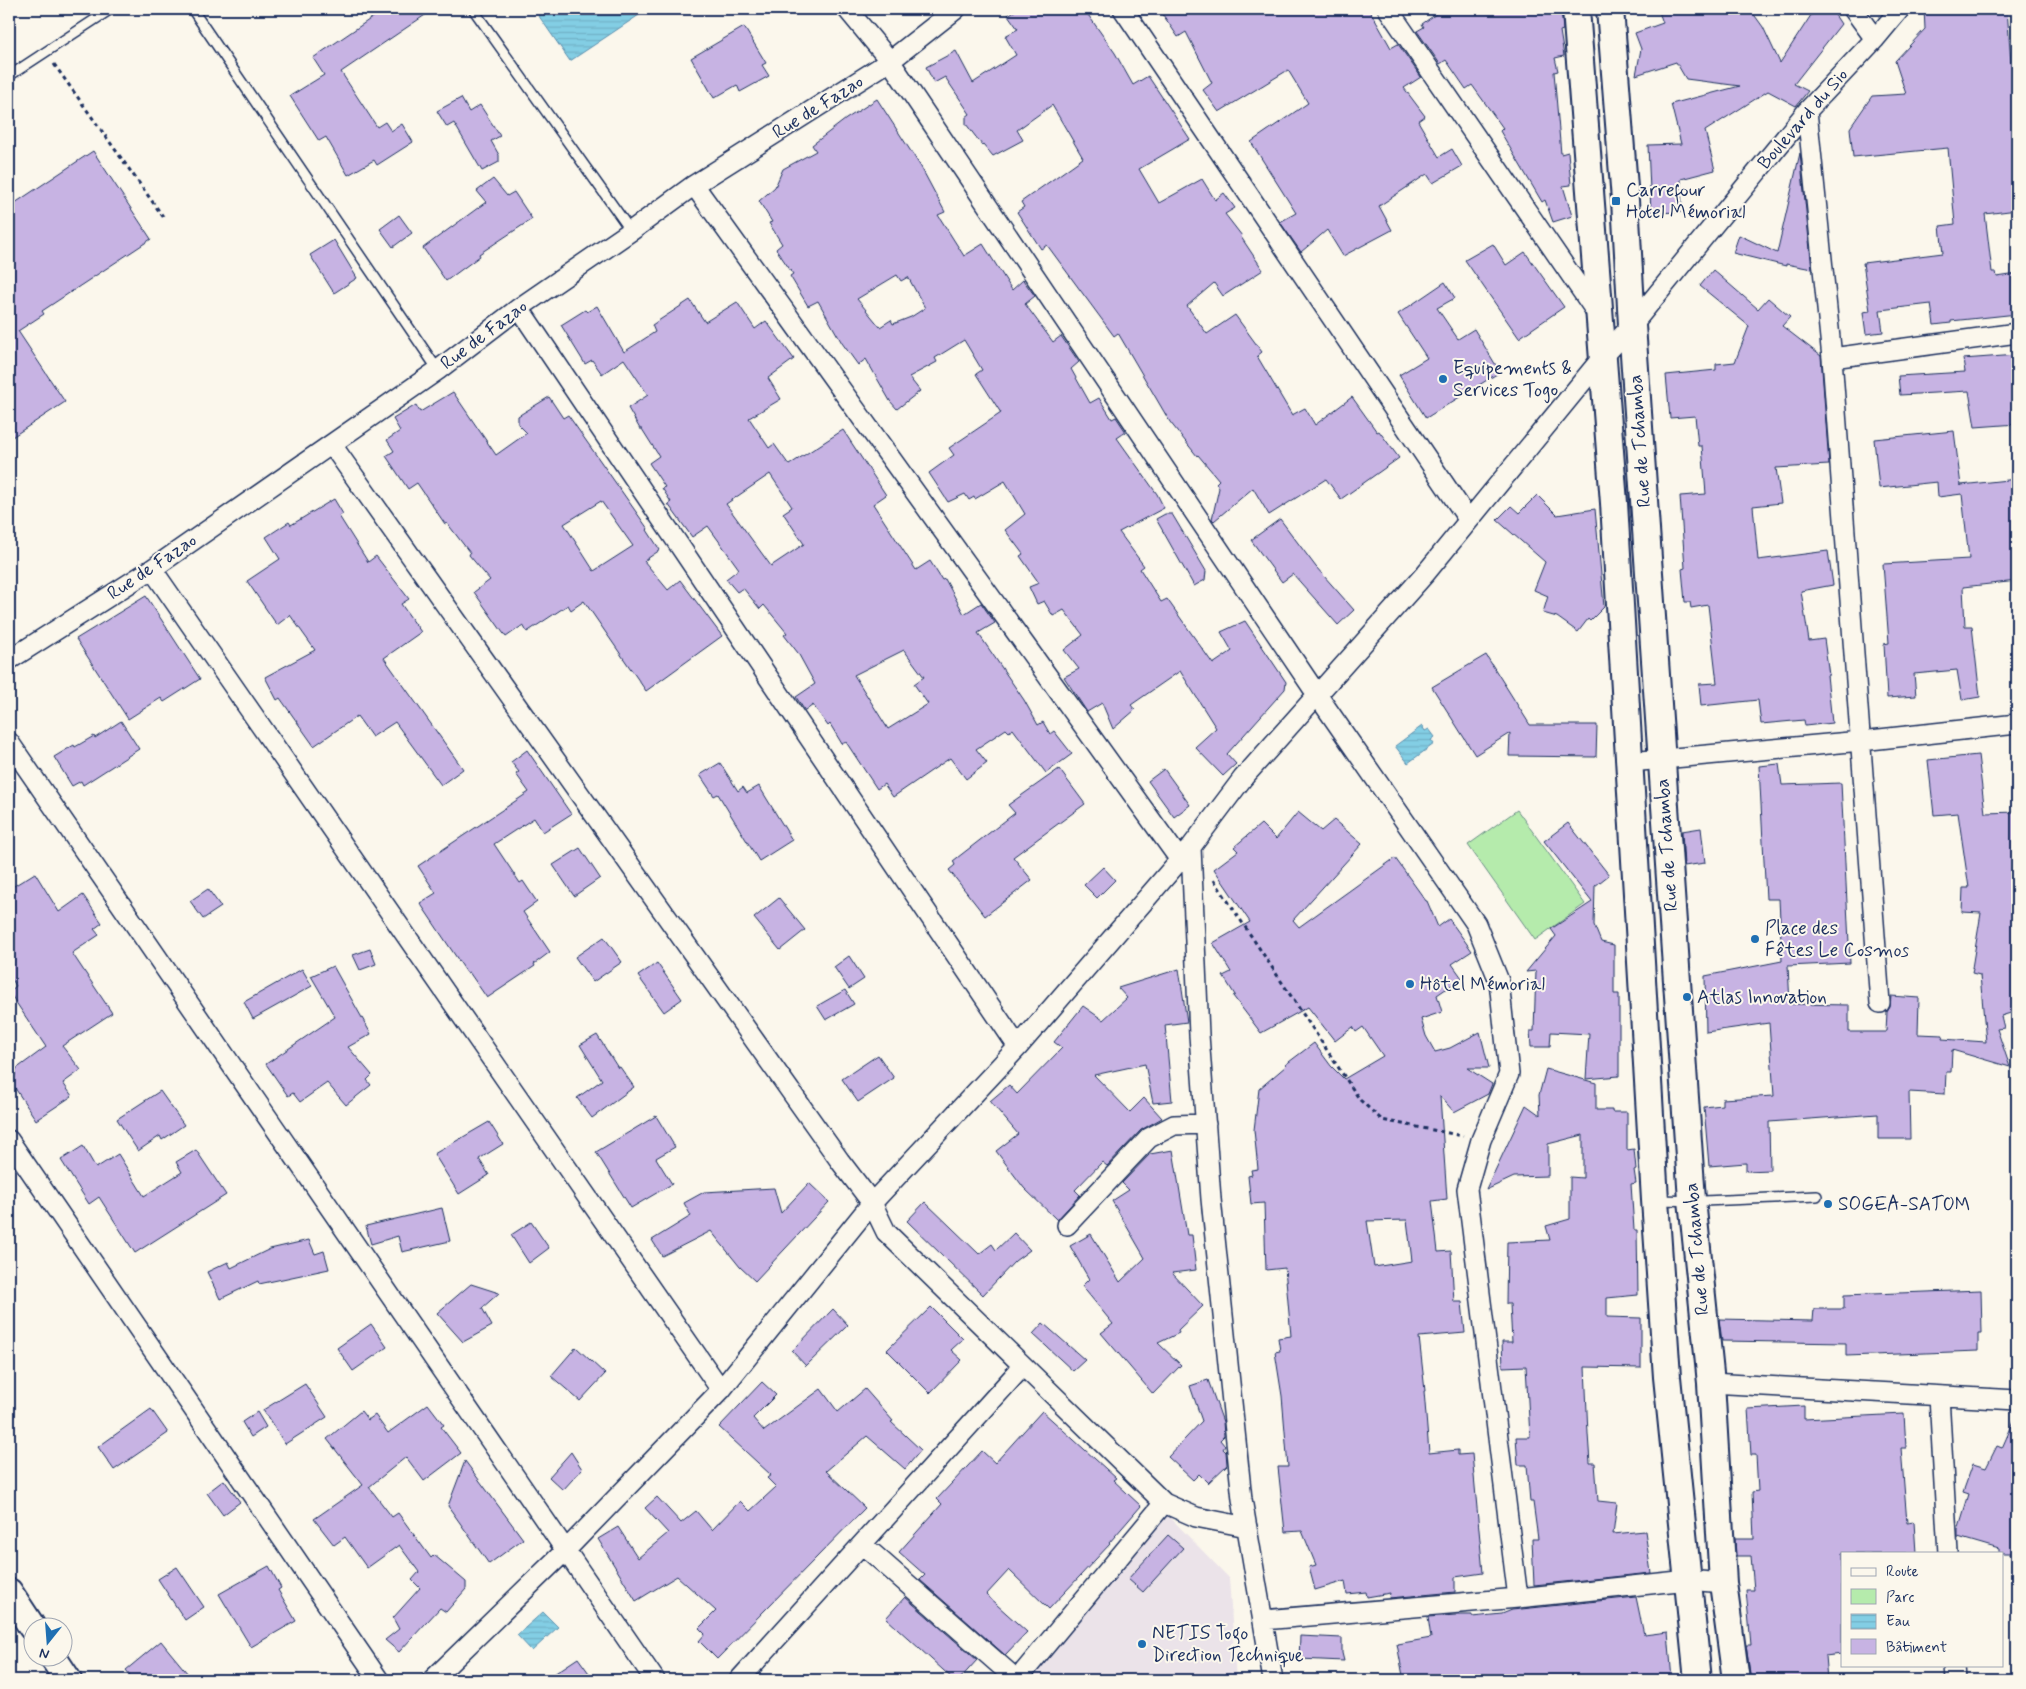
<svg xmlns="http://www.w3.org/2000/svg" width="2026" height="1689" font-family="Mynerve,sans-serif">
<defs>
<pattern id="water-rules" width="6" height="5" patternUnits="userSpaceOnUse" patternTransform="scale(1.25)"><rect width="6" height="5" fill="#83cee4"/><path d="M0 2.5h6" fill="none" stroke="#71b1c6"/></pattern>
</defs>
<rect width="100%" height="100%" fill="#fbf7ec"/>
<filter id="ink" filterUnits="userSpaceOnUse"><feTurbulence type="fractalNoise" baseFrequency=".02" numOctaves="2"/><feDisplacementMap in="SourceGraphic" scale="10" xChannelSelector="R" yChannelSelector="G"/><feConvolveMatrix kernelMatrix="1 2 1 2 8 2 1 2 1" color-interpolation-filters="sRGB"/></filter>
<g filter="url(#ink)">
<path fill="#ebe3e9" d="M1163 1510 1229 1578 1236 1680H1037L1035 1665Z"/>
<path fill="#b5ebac" stroke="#688d85" d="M1517 810 1585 904 1535 940 1468 845Z"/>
<path fill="url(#water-rules)" stroke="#598eae" d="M534 9H648L570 61Z
M1422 726 1425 731 1429 729 1435 737 1431 740 1434 744 1408 763 1395 746Z
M543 1612 558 1627 532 1651 517 1635Z"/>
<path fill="#c7b3e3" stroke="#1b2f5e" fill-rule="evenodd" d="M385 9H434L341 72 377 127 385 122 391 131 402 124 413 142 377 165 374 160 348 175 326 137 319 141 290 96 324 75 313 58Z
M1018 9H1084L1115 53 1133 85 1148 76 1190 139 1139 169 1159 203 1202 179 1215 200 1224 193 1235 208 1225 214 1242 236 1241 237 1263 270 1223 296 1214 283 1187 306 1207 334 1235 315 1262 352 1257 356 1292 415 1305 408 1315 425 1352 397 1377 432 1379 431 1399 458 1341 499 1326 479 1269 515 1253 488 1214 521 1212 519 1219 488 1216 483 1219 480 1198 455 1197 456 1170 422 1118 333 1114 336 1047 245 1041 249 1017 212 1024 207 1021 202 1083 158 1052 105 1017 130 1023 140 993 156 983 144 982 145 966 124V117L970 114 945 77 934 83 926 67 956 51 973 83 1016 55 1005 36 1018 29 1008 15Z
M1159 9H1369L1391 48 1398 44 1421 77 1404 88 1425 116 1418 121 1439 157 1452 149 1462 166 1433 183 1427 174 1379 206 1392 230 1343 256 1327 230 1301 252 1280 222 1296 213 1251 142 1308 103 1288 70 1219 112 1203 90 1212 83 1186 32 1178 37Z
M1443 9H1561L1563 30 1560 31 1564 56 1555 58 1558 71 1554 72 1561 154 1568 152 1571 185 1563 186 1572 216 1553 222 1545 200 1542 202 1500 131 1503 128 1472 85 1466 89 1446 60 1440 64 1417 31 1424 27 1422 24Z
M1658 9H1750L1763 27 1780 63 1815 9H1831L1841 24 1794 84 1808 91 1796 106 1768 91 1705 131 1715 170 1681 179 1682 212 1651 213 1648 145 1681 144 1671 104 1740 86 1686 79 1676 62 1636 75 1641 49 1635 33 1663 23Z
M1924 9H2007L2011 63 2017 62V210L1985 214 1992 272H1996L1997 277 2017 274V314L1951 321V323L1934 325 1931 304 1880 310 1883 332 1866 334 1863 312 1870 311 1863 263 1943 253 1940 226 1955 224 1948 148 1853 157 1850 128 1872 96 1906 94 1895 61 1925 29Z
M744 27 766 63 762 65 769 76 740 92 737 85 714 98 691 58Z
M461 98 469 112 480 105 500 136 491 141 499 155V162L482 171 454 123 447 127 437 111Z
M877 99 921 167 945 212 938 215 964 256 983 244 1012 290 1023 280 1035 296 1025 304 1053 342 1061 336 1079 362 1071 369 1090 403 1099 398 1112 419 1116 417 1126 432 1117 438 1157 494 1164 508 1119 532 1144 566 1140 569 1161 602 1167 599 1213 664 1232 651 1221 632 1245 621 1286 682 1285 689 1227 754 1236 764 1223 776 1195 747 1216 728 1180 671 1131 705 1135 710 1113 729 1102 703 1087 712 1064 677 1079 669 1064 650 1083 635 1064 610 1053 616 1044 601 1037 604 1029 587 1039 583 1020 556 1023 554 1005 530 1025 514 1005 481 975 499 974 497 969 500 965 494 948 502 929 473 954 455 949 448 1001 413 976 374 982 370 964 340 935 358 937 362 909 377 920 391 897 409 890 401 866 359 858 365 842 343 818 301 808 306 790 276 793 274 776 249 782 244 769 223 772 222 759 201 775 187 783 169 816 151 812 145 846 119ZM897 275 901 281 908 277 925 308 911 317 893 324 891 320 880 327 857 299Z
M93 151 151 239 42 311 44 314 18 331 65 402 9 439V207Z
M1800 153 1812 269 1786 264V266L1733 253 1739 235 1777 253Z
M493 179 507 196 514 192 532 219 479 254 480 256 446 281 423 248 486 202 477 191Z
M399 215 412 233 393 247 380 229Z
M334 240 357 278 334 293 310 255Z
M1493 244 1506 265 1525 252 1564 307 1519 338 1465 260Z
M1713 270 1758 309 1768 298 1790 317 1782 326 1821 356 1829 465 1776 468 1781 503 1753 506 1758 560 1828 551 1833 585 1801 591 1809 641 1824 639 1829 675H1827L1832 723 1805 726 1804 720 1761 724 1758 700 1701 706 1699 684 1717 683 1708 605 1691 608 1690 602H1685L1682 569 1685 568 1680 496 1706 494 1702 446H1698L1695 416 1670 418 1666 375 1716 370V364L1735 362 1749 326 1700 286Z
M1445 282 1455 298 1437 308 1458 339 1474 329 1500 372 1426 418 1399 375 1427 358 1398 314Z
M690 300 705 322 737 302 755 329 766 321 794 359 768 378 781 399 749 418 769 448 774 444 789 465 843 430 886 495 873 504 916 570 930 561 942 580 945 579 964 614 981 603 995 623 978 633 1024 700 1038 725 1043 722 1050 734 1054 731 1072 754 1046 773 1013 729 1009 732 1006 729 976 749 987 763 966 779 950 758 893 797 884 784 877 789 846 742 842 744 830 724 828 726 813 705 805 711 796 697 815 684 798 653 784 635 787 633 764 605 760 609 743 588 737 592 726 579 739 569 708 526 692 537 668 504 671 502 662 488 665 487 649 463 659 456 642 429H640L628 408 648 395 624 359 602 374 592 360 585 364 561 325 585 310 587 312 597 306 624 352 655 332 652 325ZM770 474 792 507 783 513 804 544 771 566 726 504ZM904 650 924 677 914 684 928 704 888 729 854 675Z
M2017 355V424L1975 427 1969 391 1900 395 1898 376 1965 372 1963 359Z
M453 392 496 455 527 433 518 424V416L549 397 563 418 568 415 648 529 647 530 660 550 644 561 668 590 680 580 722 636 646 691 584 601 571 610 568 605 527 632 523 625 506 637 474 592 490 580 469 555 470 553 447 523 445 524 417 483 408 489 386 456 394 451 387 440 400 431 393 419 416 405 420 412ZM601 501 633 546 594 571 564 524Z
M1954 431 1961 486V485L2017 479V581L1963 587 1965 626H1972L1980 697 1962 700 1957 670 1914 674 1916 696 1887 698 1884 644 1889 643 1883 564 1969 559 1962 494 1938 497 1937 482 1879 488 1874 439Z
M1537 495 1557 515 1595 509 1604 607 1590 621 1588 619 1578 632 1557 617 1543 613 1548 596 1534 590 1545 562 1497 520 1511 506 1519 513Z
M334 499 343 514 339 516 368 562 376 556 409 599 401 604 421 632 384 658 463 769 441 785 395 722 372 737 357 716 314 746 280 698 277 700 265 677 315 650 290 615 277 625 247 581 280 559 266 537 289 522 291 525Z
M1165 514H1172L1206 571 1205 580 1194 586 1156 519Z
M1280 519 1316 567 1354 610 1338 625 1293 574 1282 582 1251 540Z
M146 596 200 679 164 702 161 698 128 719 76 639Z
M1486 655 1530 725H1597L1596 757 1509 756 1510 733 1475 755 1432 687Z
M121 721 139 749 83 785 81 781 72 786 54 757 74 745 75 747 94 736 95 738Z
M527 750 571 814 543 832 534 818 494 844 520 883 523 881 537 902 523 912 550 952 534 964 535 966 487 998 469 972 467 973 420 903 436 893 418 866 529 792 516 774 519 772 511 762Z
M1978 755 1985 813 2017 812V1011L2001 1016 2004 1028 1997 1029 2010 1067 1952 1050 1951 1072H1946L1945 1094 1909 1092 1910 1139H1878V1114L1769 1122 1770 1170 1746 1171V1163L1709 1166 1704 1107 1722 1105V1099L1774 1096 1769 1023 1706 1032 1705 976 1782 961 1779 899H1766L1759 766 1779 764 1782 785 1841 783 1850 963 1788 966 1790 1004 1849 1005V1032H1886L1887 1012 1890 1007 1891 996 1919 998 1918 1034 1943 1035 1942 1039 1986 1042 1980 975 1972 973 1973 969 1972 968 1981 913 1962 912 1963 888H1969L1958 813 1934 815 1928 760Z
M720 763 738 791 743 787 747 793 759 786 792 840 759 861 718 794 714 796 700 775Z
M1059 769 1085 804 1013 857 1032 880 985 916 949 870 955 865 953 861 1015 813 1008 805Z
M1164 769 1190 805 1174 817 1148 781Z
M1298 812 1321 831 1334 820 1362 844 1293 920 1299 927 1395 858 1426 901H1427L1438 927 1449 919 1472 951 1452 964 1462 978 1437 995 1442 1012 1421 1019 1426 1036 1435 1052 1450 1048 1480 1032 1489 1068H1467L1492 1084 1488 1094 1454 1112 1440 1096 1447 1199 1432 1201 1438 1252 1451 1251 1454 1302H1462L1465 1333 1419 1337 1425 1391H1424L1429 1453 1458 1450V1455L1472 1454 1483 1573 1455 1577V1592L1389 1598 1390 1593 1367 1597 1366 1592 1347 1594 1345 1581 1315 1590 1309 1567 1316 1565 1302 1531 1285 1532 1278 1467H1288L1282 1396 1275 1352 1280 1351 1278 1338 1291 1336 1285 1268 1266 1270 1264 1203 1251 1204 1248 1176 1252 1175 1251 1170 1258 1169 1254 1130 1259 1089 1286 1066 1285 1065 1314 1043 1331 1066 1344 1079 1383 1056 1363 1027 1356 1032 1353 1027 1335 1041 1308 1007 1261 1033 1233 996 1235 995 1223 976 1231 972 1213 943 1250 922 1214 869 1238 851 1234 847 1261 824 1276 839ZM1407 1220 1412 1261 1374 1267 1367 1221Z
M1568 823 1609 875 1595 886 1594 925 1601 942 1614 945V994H1619V1076L1586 1079 1589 1034 1551 1032 1550 1047H1531L1530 1031H1534L1536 971 1526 972 1556 936 1551 929 1592 902 1544 841Z
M1701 828 1705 863 1684 866 1682 831Z
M580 848 600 878 574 896 553 865Z
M1103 867 1115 880 1097 898 1084 885Z
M35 873 59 912 83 895 102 923 94 929 99 935 72 953 112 1013 62 1046 81 1070 63 1083 72 1096 36 1120 13 1085 16 1069 46 1047 9 992 16 986 9 974V889Z
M208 889 221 907 203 919 190 901Z
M779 898 805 930 780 950 754 918Z
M604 937 622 962 593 982 575 957Z
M370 949 376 964 360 970 353 955Z
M849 956 864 979 849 989 834 967Z
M657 963 682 999 664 1012 638 976Z
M333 966 371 1034 348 1047 372 1075 367 1080 371 1085 346 1105 327 1083 300 1102 293 1093 288 1096 266 1064 335 1017 311 976Z
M302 969 312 986 253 1019 244 1002Z
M1179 969 1187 1022 1165 1025 1172 1101 1153 1103 1145 1064 1094 1075 1130 1112 1144 1098 1162 1118 1141 1130 1107 1166 1102 1162 1075 1190 1080 1195 1057 1220 1024 1188 996 1151 1018 1134 990 1101 1009 1085 1017 1094 1062 1048 1054 1042 1083 1006 1103 1020 1127 998 1118 988Z
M845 990 854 1004 826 1020 817 1006Z
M597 1035 618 1068 620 1067 634 1087 592 1118 577 1098 602 1080 580 1045Z
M878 1055 894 1078 858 1102 842 1079Z
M1546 1069 1596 1083V1110H1612V1112H1627V1150L1634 1149 1636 1169 1634 1170 1636 1183 1631 1184 1634 1230H1637L1638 1295 1607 1298V1317L1641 1318V1368L1585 1367 1588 1434 1590 1463H1595L1598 1501 1617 1503 1613 1534 1645 1531 1651 1573 1534 1585 1532 1539H1538L1533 1502H1530L1527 1465H1518L1516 1437H1530L1526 1366 1503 1367 1502 1342H1512L1510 1304H1506L1507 1242 1550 1240 1546 1226 1570 1219V1177L1583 1178V1135L1548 1144V1176L1514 1177 1486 1190 1526 1105 1540 1115 1539 1095Z
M160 1091 184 1125 162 1140 160 1136 138 1151 117 1119Z
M656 1116 675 1147 656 1158 672 1184 631 1208 596 1152Z
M489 1122 503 1144 479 1159 489 1175 459 1194 434 1154Z
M83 1146 96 1168 118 1154 144 1196 182 1172 176 1162 196 1150 226 1195 135 1253 99 1197 89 1204 61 1160Z
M1173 1150 1187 1235H1192L1196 1270 1172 1273 1203 1306 1178 1330 1179 1333 1158 1343 1181 1365 1153 1394 1101 1333 1113 1324 1082 1286 1089 1279 1070 1246 1091 1234 1120 1282 1145 1258 1112 1201 1129 1190 1122 1183 1150 1154Z
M809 1183 829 1202 755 1281 740 1267 711 1231 662 1256 652 1240 691 1216 684 1203 704 1192 774 1188 781 1213Z
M925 1202 979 1254 992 1244 996 1250 1014 1233 1030 1250 1015 1261 983 1295 907 1221Z
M442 1208 450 1241 402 1252 398 1236 371 1244 366 1226Z
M531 1222 549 1248 529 1263 511 1235Z
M309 1240 315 1254 324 1251 329 1269 259 1284 258 1281 220 1299 207 1272 228 1262 231 1268 270 1249Z
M471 1284 499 1293 482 1308 492 1326 463 1342 437 1313Z
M1981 1290 1982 1333H1978V1351L1846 1356V1343L1722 1341 1719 1319 1813 1321 1814 1309H1844V1295Z
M931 1307 963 1339 951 1350 962 1360 930 1393 887 1350Z
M833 1309 848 1325 806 1366 792 1351Z
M1043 1323 1085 1360 1073 1371 1033 1334Z
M371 1324 387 1347 353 1371 337 1348Z
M576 1347 605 1374 580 1401 551 1376Z
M1208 1380 1223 1422 1224 1436 1220 1440 1225 1446 1223 1449 1226 1452 1227 1465 1208 1483 1199 1474 1193 1480 1168 1457 1202 1421 1190 1386Z
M762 1382 776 1395 753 1418 764 1431 821 1389 838 1412 865 1389 893 1421 891 1422 921 1450 905 1469 867 1436 826 1471 865 1508 717 1659 699 1641 705 1634 699 1628 716 1611 677 1576 636 1601 598 1539 618 1527 638 1558 668 1533 645 1508 657 1497 681 1523 696 1511 712 1530 740 1501 750 1511 776 1487 767 1478 771 1475 719 1427Z
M305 1384 327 1417 285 1444 263 1410Z
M428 1404 444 1425 441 1427 461 1453 424 1481 406 1457 369 1487 392 1517 398 1513 431 1558 434 1555 466 1582V1589L446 1612 440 1608 399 1652 385 1640 399 1629 393 1618 420 1588 412 1580 419 1572 399 1545 367 1568 345 1537 334 1545 314 1519 363 1485 327 1439 361 1411 368 1420 375 1415 388 1433Z
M1804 1406V1419L1904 1414 1906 1448H1901L1907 1523 1914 1522 1916 1553H1842V1654L1825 1656 1827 1680H1751L1746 1645H1751L1746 1590H1754L1751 1556H1736L1735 1539H1754L1752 1492 1758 1491 1756 1455H1751L1748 1409Z
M151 1409 168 1433 114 1470 98 1447Z
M1042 1411 1116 1478 1113 1480 1141 1506 1109 1543 1110 1544 1049 1609 1009 1570 986 1595 1027 1632 1005 1655 920 1580 925 1575 899 1552 942 1504 937 1499 982 1451 995 1463Z
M257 1412 266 1427 251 1437 242 1422Z
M2017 1414V1553H1999V1549L1958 1537V1530L1969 1494 1963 1492 1973 1464 1986 1468 1997 1446 2002 1448Z
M571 1452 582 1469 563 1490 549 1477Z
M465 1461 523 1539 489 1564 448 1506Z
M224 1480 240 1502 223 1515 207 1493Z
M1168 1535 1183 1548 1143 1592 1128 1579Z
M269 1566 281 1588 278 1590 296 1621 251 1647 219 1594Z
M177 1567 204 1607 185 1620 158 1579Z
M905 1597 977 1660 959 1680H954L886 1618Z
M1636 1597 1644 1635 1668 1632 1672 1680H1488L1487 1677 1461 1680H1420L1403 1676 1397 1644 1431 1638 1428 1617 1456 1615H1472V1617L1502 1614 1512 1610Z
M1300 1636 1342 1638V1653L1344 1661 1299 1659Z
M161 1641 169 1651 193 1680H134L126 1670Z
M578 1658 594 1680H545Z"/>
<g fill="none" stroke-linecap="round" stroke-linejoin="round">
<g stroke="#1b2f5e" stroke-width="12">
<path id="lane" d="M192 9 438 370
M473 9 631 231
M9 76 111 9
M1657 1200 1704 1201 1817 1196"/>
</g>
<g stroke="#1b2f5e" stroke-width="22">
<path id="street" d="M847 9 890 61 1318 696 1476 924 1499 981 1509 1074 1481 1140 1467 1189 1518 1598
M1123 9 1468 519
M1388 9 1599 316
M1853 9 1875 39
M1807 111 1832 358 1880 1003
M694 185 1180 860
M519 308 1018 1047
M1832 358 2017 333
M332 445 840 1161 872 1203 886 1232 1164 1503 1196 1517 1247 1527
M152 569 721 1390
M9 660 152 569 438 370 519 308 631 231 694 185 890 61 956 9
M9 742 655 1680
M1630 762 1861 741 2017 724
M1191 847 1199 1035 1211 1199 1242 1499 1273 1680
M9 1140 379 1680
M1067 1225 1149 1138 1174 1125 1206 1124
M1711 1383 2017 1400
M1939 1396 1948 1553
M862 1544 1017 1680
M1263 1620 1518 1598 1688 1580 1723 1583
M1954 1665 1955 1680
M432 1680 565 1551 721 1390 872 1203 1018 1047 1191 847 1243 778 1425 574 1601 359 1632 325 1807 111 1875 39 1900 9
M739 1680 1023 1366
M1017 1680 1164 1503"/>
</g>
<g stroke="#1b2f5e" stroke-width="30">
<path id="secondary" d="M1576 9 1614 503 1655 1200 1667 1377 1698 1680
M1610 9 1625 200 1632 325 1692 1200 1711 1383 1723 1583 1736 1680
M9 1592 32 1627
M52 1656 68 1680"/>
</g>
<path stroke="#1b2f5e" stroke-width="3" stroke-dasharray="4 4" stroke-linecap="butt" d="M54 64 164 218
M1214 880 1360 1100 1382 1120 1463 1136"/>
<use href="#lane" stroke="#fbf7ec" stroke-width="9"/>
<use href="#street" stroke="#fbf7ec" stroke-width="19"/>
<use href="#secondary" stroke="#fbf7ec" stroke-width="26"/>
</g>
</g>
<g fill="#1f6fb2" stroke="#fbf7ec" stroke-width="2">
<rect x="1611" y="196" width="10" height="10" rx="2.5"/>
<circle cx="1443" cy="379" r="5"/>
<circle cx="1755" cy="939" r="5"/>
<circle cx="1410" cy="984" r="5"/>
<circle cx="1687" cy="997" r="5"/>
<circle cx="1828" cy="1204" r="5"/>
<circle cx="1142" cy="1644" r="5"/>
</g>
<g text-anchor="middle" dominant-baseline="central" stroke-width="4" stroke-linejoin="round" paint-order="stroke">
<g font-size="19" fill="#1b2f5e" stroke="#fbf7ec">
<text transform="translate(818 107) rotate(-32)">Rue de Fazao</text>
<text transform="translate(1803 119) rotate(-49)">Boulevard du Sio</text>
<text transform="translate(484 335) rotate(-37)">Rue de Fazao</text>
<text transform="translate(1640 441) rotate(-94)">Rue de Tchamba</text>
<text transform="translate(152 567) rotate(-34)">Rue de Fazao</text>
<text transform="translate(1667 845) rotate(-94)">Rue de Tchamba</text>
<text transform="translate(1697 1249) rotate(-95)">Rue de Tchamba</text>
</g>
<g font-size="19" fill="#1b2f5e" stroke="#fbf7ec" text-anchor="start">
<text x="1626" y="190">Carrefour<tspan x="1626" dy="22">Hotel Mémorial</tspan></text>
<text x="1453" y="368">Equipements &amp;<tspan x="1453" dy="22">Services Togo</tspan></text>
<text x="1765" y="928">Place des<tspan x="1765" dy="22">Fêtes Le Cosmos</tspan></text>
<text x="1420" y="984">Hôtel Mémorial</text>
<text x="1697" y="997">Atlas Innovation</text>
<text x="1838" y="1204">SOGEA-SATOM</text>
<text x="1152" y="1633">NETIS Togo<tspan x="1152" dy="22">Direction Technique</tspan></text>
</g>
</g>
<rect width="2026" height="1689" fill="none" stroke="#fbf7ec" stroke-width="30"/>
<rect x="15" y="15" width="1996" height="1659" fill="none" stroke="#1b2f5e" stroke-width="2" filter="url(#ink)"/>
<rect x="1841" y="1552" width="162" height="115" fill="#fbf7ec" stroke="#a1a7b3"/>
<rect x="1851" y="1568" width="25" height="8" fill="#fbf7ec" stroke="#a1a7b3"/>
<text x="1886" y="1576" font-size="15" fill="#1b2f5e">Route</text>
<rect x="1851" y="1589" width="25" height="15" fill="#b5ebac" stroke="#a1a7b3"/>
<text x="1886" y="1602" font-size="15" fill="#1b2f5e">Parc</text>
<rect x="1851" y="1614" width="25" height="15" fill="url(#water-rules)" stroke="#a1a7b3"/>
<text x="1886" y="1626" font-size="15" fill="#1b2f5e">Eau</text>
<rect x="1851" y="1639" width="25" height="15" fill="#c7b3e3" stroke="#a1a7b3"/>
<text x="1886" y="1652" font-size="15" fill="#1b2f5e">Bâtiment</text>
<g transform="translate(48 1642) rotate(197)"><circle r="24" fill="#fbf7ec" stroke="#a1a7b3"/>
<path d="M0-4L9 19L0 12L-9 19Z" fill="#1f6fb2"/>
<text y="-8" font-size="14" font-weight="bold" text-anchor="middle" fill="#1b2f5e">N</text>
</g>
</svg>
